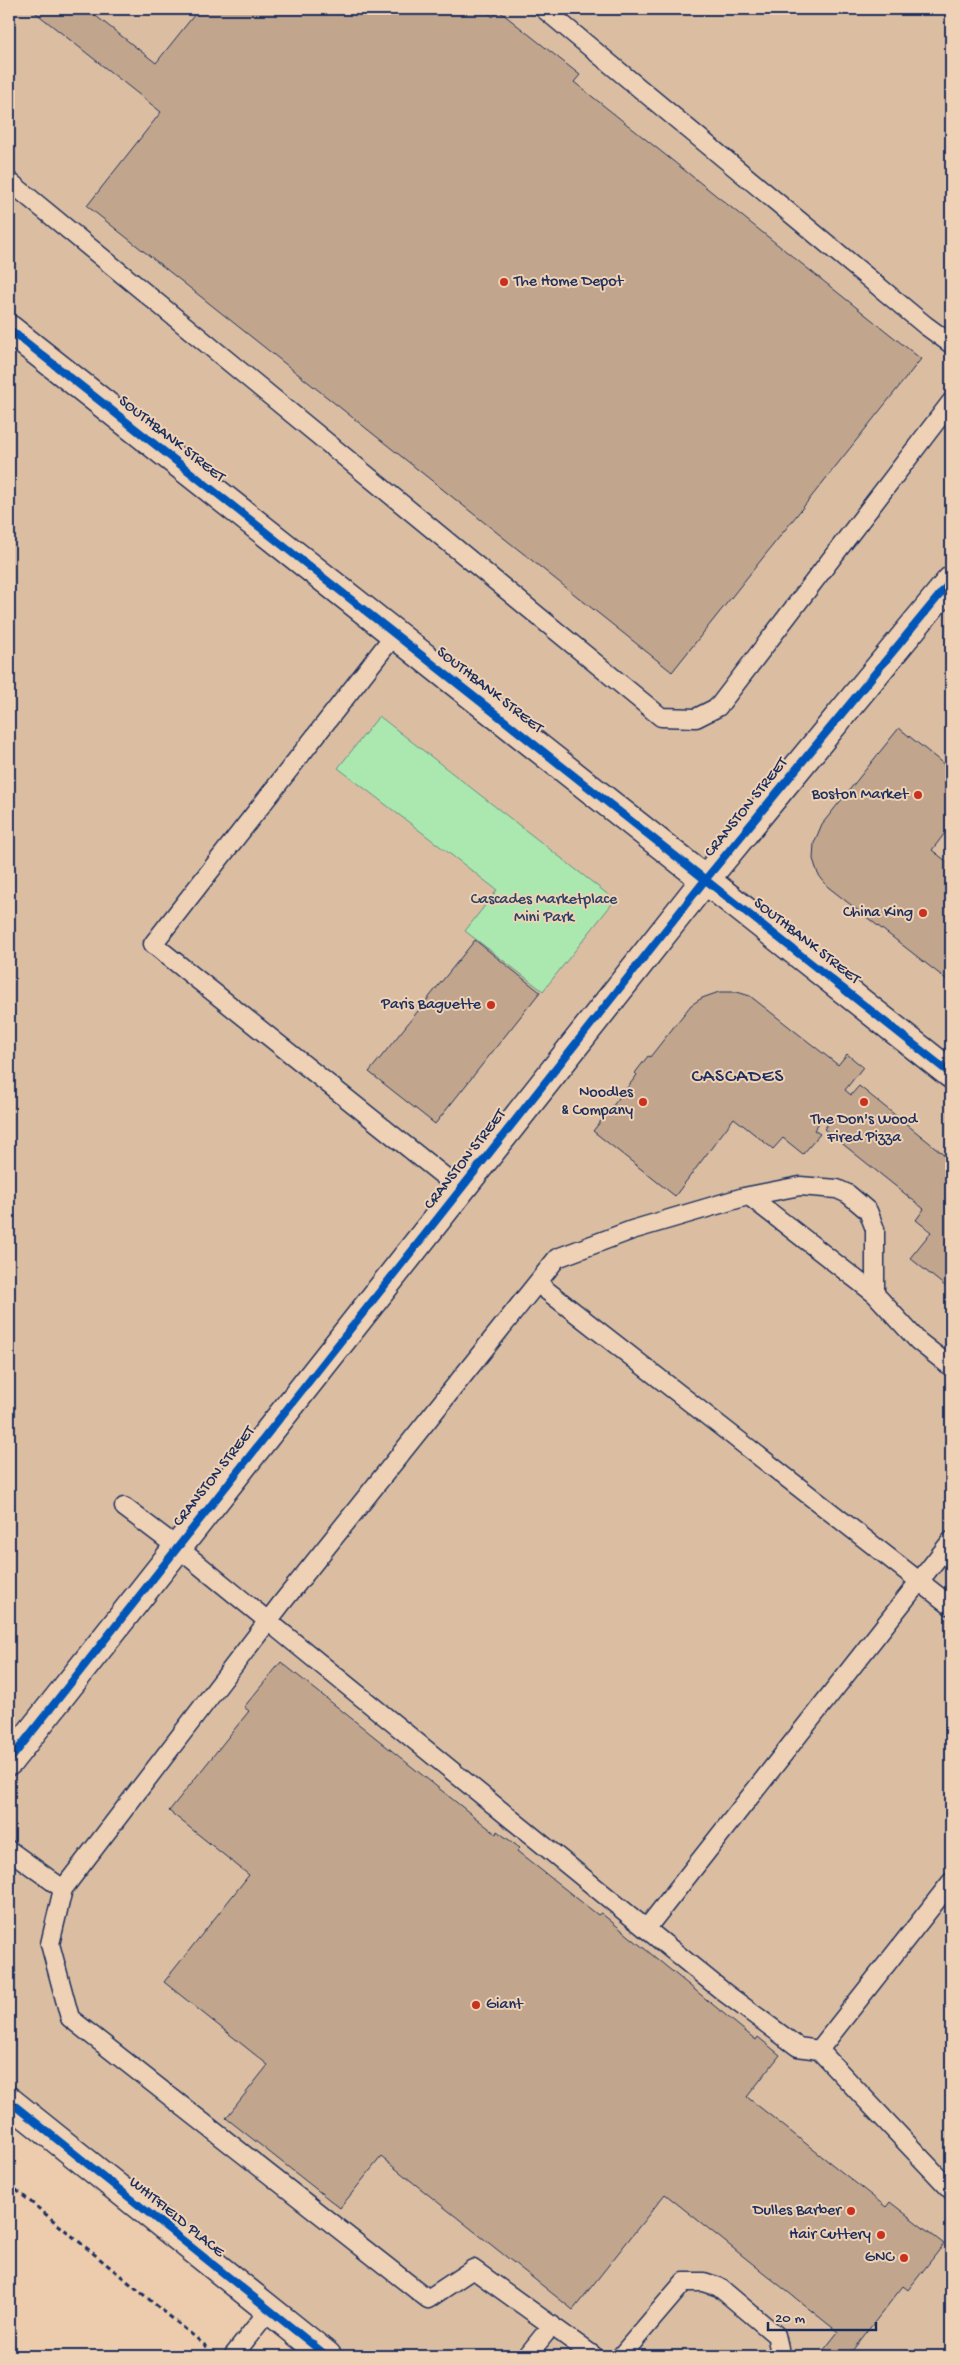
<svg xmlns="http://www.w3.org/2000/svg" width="960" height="2365" font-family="'Gochi Hand',sans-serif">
<rect width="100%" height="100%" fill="#ecccac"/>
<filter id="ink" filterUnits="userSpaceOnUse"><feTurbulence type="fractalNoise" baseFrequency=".02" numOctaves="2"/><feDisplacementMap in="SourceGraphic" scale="10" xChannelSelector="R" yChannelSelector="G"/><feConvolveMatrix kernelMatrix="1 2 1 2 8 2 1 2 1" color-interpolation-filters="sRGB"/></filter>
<g filter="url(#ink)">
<path fill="#dbbea2" d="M9 9H951V2356H327L9 2101Z"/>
<path fill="#abe8af" stroke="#638c86" d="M379 716 615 900 543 991 465 931 497 890 338 768Z"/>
<path fill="#c1a68d" stroke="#1b2f5e" d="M31 9H87L156 63 199 9H446L451 13 455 9H483L493 17 498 10 580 75 574 82 921 359 672 672 87 206 161 112Z
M899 728 951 770V825L932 850 951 865V983L828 887 818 874 813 859 814 843 822 824Z
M475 940 540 992 435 1124 369 1072Z
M719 992H737L750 996 838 1065 847 1054 863 1067 845 1090 851 1095 859 1086 951 1160V1291L910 1258 931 1232 916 1220 924 1209 824 1129 830 1121 824 1116 814 1130 820 1134 803 1154 783 1138 773 1149 734 1118 675 1196 593 1131 637 1075 635 1073 648 1056 650 1057 691 1005 702 998Z
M281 1662 496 1834 497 1831 520 1848 517 1851 598 1915 601 1913 756 2040 758 2037 780 2055 747 2097 886 2207 890 2202 944 2244 908 2290 903 2286 848 2356H819L838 2332 665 2194 573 2310 381 2157 340 2208 226 2118 268 2065 164 1982 249 1875 169 1811 249 1711 244 1707Z"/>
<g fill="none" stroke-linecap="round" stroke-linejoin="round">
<g stroke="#1b2f5e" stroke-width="21">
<path id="service" d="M544 9 925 325 951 344
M9 181 661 717 696 718 718 707 951 402
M395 634 153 944 460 1189
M749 1196 875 1294
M537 1283 951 1606
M124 1507 177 1547 725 1993 798 2047 819 2050 951 2190
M9 1850 63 1889
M646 1929 951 1541
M819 2050 951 1882
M233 2356 269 2310
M527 2356 552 2325
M594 2356 473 2269 428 2299 70 2018 50 1944 63 1889 281 1604 557 1258 632 1230 744 1197 800 1186 837 1189 848 1194 868 1211 875 1229V1294L918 1341 951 1367
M621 2356 684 2282H704L719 2287 776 2335 779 2348 776 2356"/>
</g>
<g stroke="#1b2f5e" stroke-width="31">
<path id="minor" d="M9 329 951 1074
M9 1761 705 880 951 581
M9 2101 327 2356"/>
</g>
<path stroke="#1b2f5e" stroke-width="3" stroke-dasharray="5 4" stroke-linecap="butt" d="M9 2184 207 2347"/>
<use href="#service" stroke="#efd1b5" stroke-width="18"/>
<use href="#minor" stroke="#efd1b5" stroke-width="28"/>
<g stroke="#efd1b5" stroke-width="11">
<path id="cycleway" d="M9 329 951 1074
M9 1761 705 880 951 581
M9 2101 327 2356"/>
</g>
<use href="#cycleway" stroke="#0057b8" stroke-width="8"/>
</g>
</g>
<g fill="#c8321e" stroke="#efd1b5" stroke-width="2">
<circle cx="504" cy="282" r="5"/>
<circle cx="918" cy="795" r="5"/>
<circle cx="923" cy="913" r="5"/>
<circle cx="491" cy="1005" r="5"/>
<circle cx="643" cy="1102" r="5"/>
<circle cx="864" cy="1102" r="5"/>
<circle cx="476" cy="2005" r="5"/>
<circle cx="851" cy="2211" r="5"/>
<circle cx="881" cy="2235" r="5"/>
<circle cx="904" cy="2258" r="5"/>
</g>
<g text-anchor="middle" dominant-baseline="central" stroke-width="4" stroke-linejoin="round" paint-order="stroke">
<g font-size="16" fill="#1b2f5e" stroke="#efd1b5" text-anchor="end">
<text x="514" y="282" text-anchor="start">The Home Depot</text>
<text x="908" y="795">Boston Market</text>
<text x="913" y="913">China King</text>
<text x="481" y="1005">Paris Baguette</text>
<text x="633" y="1093">Noodles<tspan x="633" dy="18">&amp; Company</tspan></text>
<text x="864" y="1120" text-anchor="middle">The Don's Wood<tspan x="864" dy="18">Fired Pizza</tspan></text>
<text x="486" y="2005" text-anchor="start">Giant</text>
<text x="841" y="2211">Dulles Barber</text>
<text x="871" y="2235">Hair Cuttery</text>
<text x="894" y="2258">GNC</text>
</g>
<g font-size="16" fill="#1b2f5e" stroke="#efd1b5">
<text transform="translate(171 440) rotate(38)">SOUTHBANK STREET</text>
<text transform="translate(489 691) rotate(38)">SOUTHBANK STREET</text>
<text transform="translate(747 808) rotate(-51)">CRANSTON STREET</text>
<text transform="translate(806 942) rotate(38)">SOUTHBANK STREET</text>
<text transform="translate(466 1160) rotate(-52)">CRANSTON STREET</text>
<text transform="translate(215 1477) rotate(-52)">CRANSTON STREET</text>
<text transform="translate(176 2218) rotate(39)">WHITFIELD PLACE</text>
</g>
<g font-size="16" fill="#294266" stroke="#efd1b5">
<text x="544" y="900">Cascades Marketplace<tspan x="544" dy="18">Mini Park</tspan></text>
</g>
<g font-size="19" letter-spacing="1" fill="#1b2f5e" stroke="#efd1b5">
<text x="738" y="1077">CASCADES</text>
</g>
</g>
<rect width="960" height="2365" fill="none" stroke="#efd1b5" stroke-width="30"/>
<rect x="15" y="15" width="930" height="2335" fill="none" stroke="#1b2f5e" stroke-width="2" filter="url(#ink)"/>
<path d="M768 2322v8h108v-8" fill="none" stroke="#1b2f5e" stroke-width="2.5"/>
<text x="775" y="2322" font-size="15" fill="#1b2f5e" stroke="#efd1b5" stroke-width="4" paint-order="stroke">20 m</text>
</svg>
